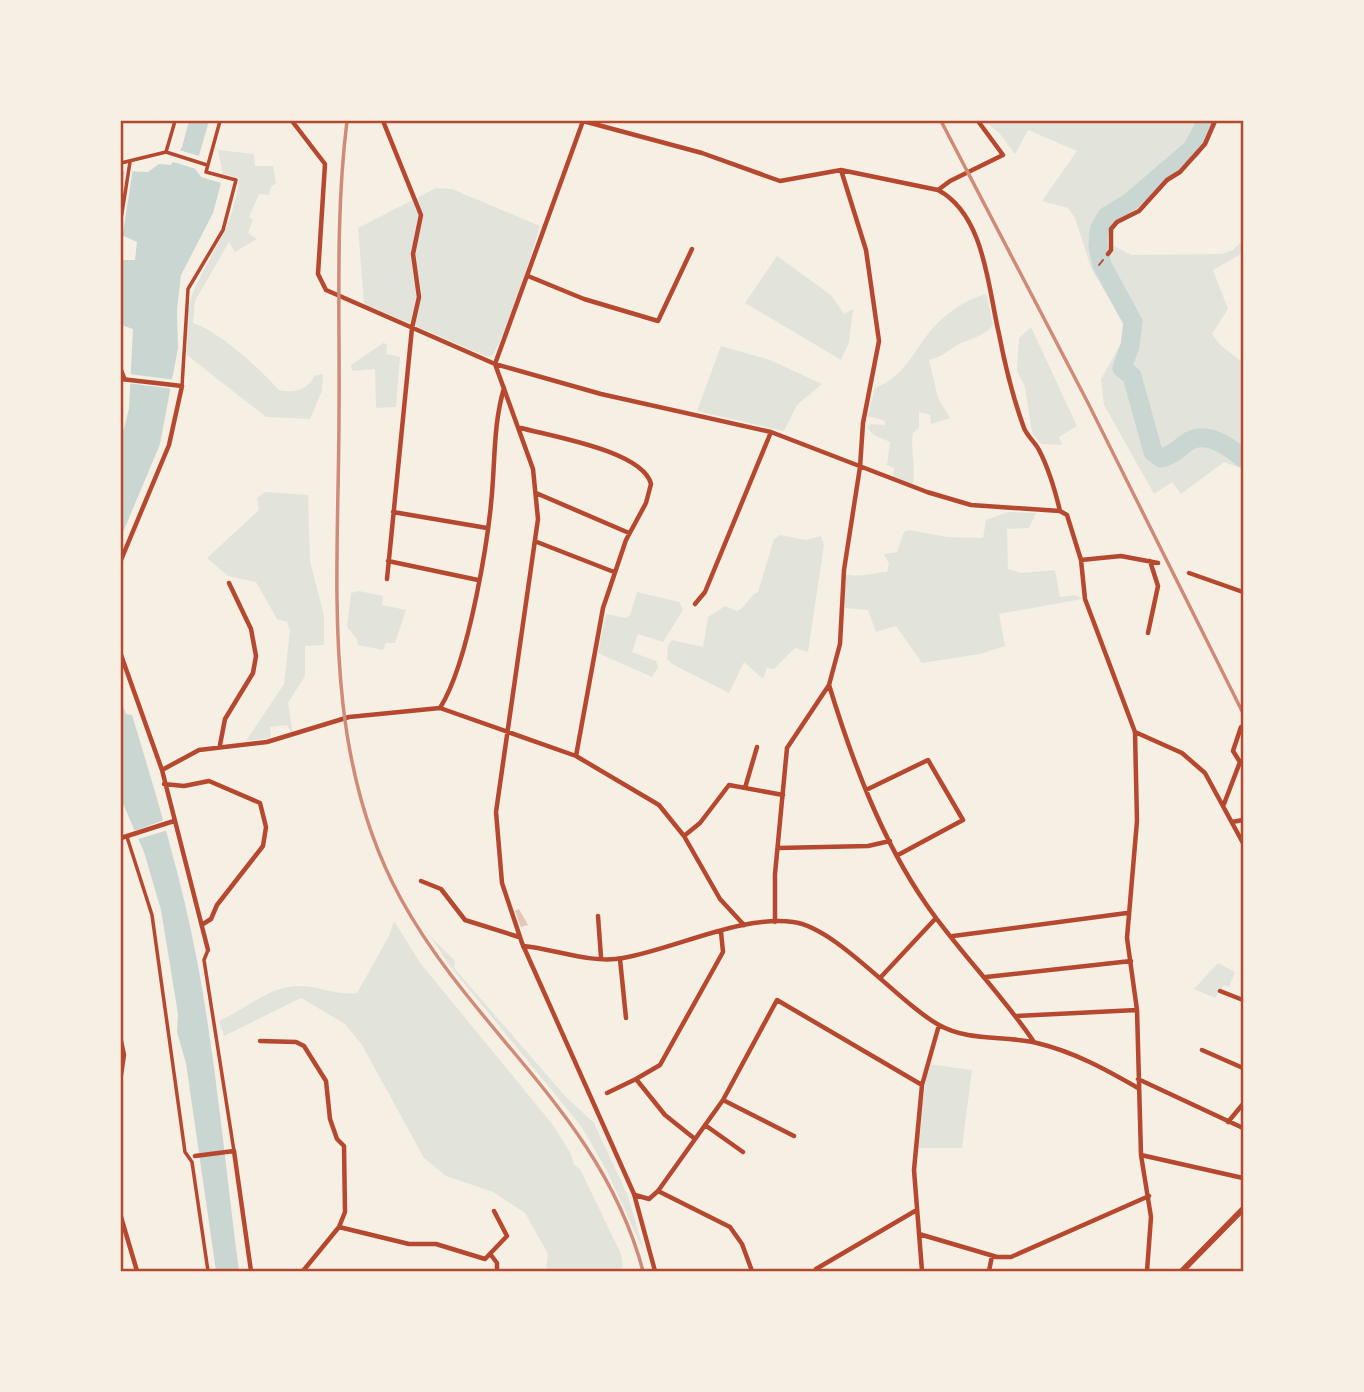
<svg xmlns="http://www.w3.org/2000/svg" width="1364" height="1392" font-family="'Times New Roman',serif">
<rect width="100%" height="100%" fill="#f6efe4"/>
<path fill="#e2e4dc" d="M985 121H1210L1203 141 1183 166 1135 210 1120 217 1108 231 1107 243 1132 255 1221 254 1233 250 1243 240V253L1213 270 1228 309 1212 334 1221 346 1243 362V469L1224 462 1181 494 1172 482 1154 494 1104 405 1101 379 1123 340V323L1091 268 1075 218 1068 208 1042 201 1077 151 1028 130 1015 154 1000 134Z
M218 150 254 154 255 166H273L276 183 271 187 269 195 259 194 249 217 253 220 248 233 257 239 235 252 229 242 195 301 193 323C220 332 258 367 279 390 293 393 308 391 314 376L323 374 322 391 310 419 266 417 187 355C187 337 185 312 192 295 210 252 234 228 239 178L223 174Z
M436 188 452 189 540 226 511 318 493 355 488 357 364 304 358 228Z
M777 256 831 295 844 314 853 309 849 342 841 360 745 303Z
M986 294 993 325C982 339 968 338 954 347 945 353 940 357 929 360L938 398 950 418 931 424 930 415 919 412V428L913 433C910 451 916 466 913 485L893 477 894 468 887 465 890 442 874 435 867 428 871 424 885 425V421L868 416 875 388C905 375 910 357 928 334 943 315 964 300 986 294Z
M1031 327 1077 426 1059 437 1062 445 1041 444 1032 433 1025 387 1017 371 1019 338Z
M383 343 387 344 386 354 400 357 396 407 376 408 375 369 352 371 351 365Z
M721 346 770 360 822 384 797 405 784 431 697 411Z
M265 492 308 495 310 561 324 616V645L305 646V676L288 703 293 735 287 725 270 727 271 738 246 741 284 684 290 630 287 622 277 619 256 582 228 576 207 558 259 510 257 498Z
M1008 512 1036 513 1029 528 1007 529 1008 569 1021 573 1055 570 1060 597 1075 595 1082 599 999 614 1005 646 980 654 922 663 896 626 876 632 868 610 845 608V574C860 578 872 573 887 572L889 564 884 554 897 552 904 532 909 530 947 537 983 538 986 520Z
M780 535 806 540 821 536 824 545 808 652 795 648 774 669 767 668 763 679 744 662 729 693 672 664 667 659 668 645 672 640 703 647 708 617 725 606 737 611C747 607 749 595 758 592L774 539Z
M359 591 383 596 382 605 406 610 395 643H386L383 650 358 645 357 639 347 627 351 593Z
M637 592 679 602 683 610 663 642 638 634 632 652 656 661 658 667 652 677 598 653 606 614 626 618 630 615Z
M411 908 430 936 455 961 454 968 566 1097 594 1123 628 1196 644 1252 607 1171 581 1126 450 966Z
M394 921 421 964 553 1125 571 1154 574 1165 580 1169 621 1254 623 1268 615 1271H546L548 1254 525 1213 493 1192 446 1176 424 1158 362 1045 345 1024 301 998 224 1036 219 1021C247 1009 270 984 303 986 321 987 340 996 357 993L389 936Z
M1218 963 1235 972 1229 987 1224 985 1215 998 1194 989Z
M928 1064 972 1070 962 1148H917Z"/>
<path fill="#c9d6d2" d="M189 121H209L195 169 201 177 221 183 213 213 181 275 177 309 178 348 160 444 121 537V439L129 409 133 329 121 325V260H135L137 242 121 235V171L148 172 159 164 171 165 182 147Z
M121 701 126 714 132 715C151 778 170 840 185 904 213 1021 223 1151 239 1271H216L186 1063 177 1032 178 1014 161 910 144 852 121 799Z"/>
<path fill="#f6efe4" d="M176 149 202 157 199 170 170 161Z
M125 168 133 169 122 239 121 192Z
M129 374 176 380 174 389 127 383Z
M166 816 171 833 165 831 135 840 131 832 162 821Z"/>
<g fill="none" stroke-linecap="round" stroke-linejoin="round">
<path stroke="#c9d6d2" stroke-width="19" d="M1207 121 1192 149 1130 202 1107 216 1099 230 1098 247 1102 265 1133 322 1130 346 1122 368 1132 376 1153 452 1161 458C1173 455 1177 450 1186 443 1205 429 1228 446 1243 458"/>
</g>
<path fill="#e6c5b7" d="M519 909 528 925 521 927 515 911Z"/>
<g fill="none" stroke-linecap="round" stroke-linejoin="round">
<path stroke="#b5482f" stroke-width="2" d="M1099 265 1103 260"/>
<path stroke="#b5482f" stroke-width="3.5" d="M166 152 207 165
M121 163 166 152 175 121
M121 219 130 162
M121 369 125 379
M182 386 188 289 223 230 236 180 206 172 220 121
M127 837 152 915 185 1152 192 1162 208 1271
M208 950 204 960 234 1151"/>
<path stroke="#b5482f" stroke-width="4.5" d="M292 121 325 164 318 274 326 290 495 364 601 394 771 432 927 492 971 505 1060 511 1067 515 1081 560 1085 599 1135 732 1137 821 1127 938 1137 1010 1141 1155 1151 1217 1147 1271
M383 121 421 215 413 254 419 297 412 328 387 579
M938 190 950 181 1003 155 978 121
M1108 254 1111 250V229L1117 222 1139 211 1167 180 1180 172 1205 144 1215 121
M528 276 584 299 658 321 692 249
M121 379 182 386 169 445 121 560
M521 428C550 436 643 451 651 484L646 503 626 540 603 608 576 756
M536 493 629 533
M393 512 487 528
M537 542 614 572
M1081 560 1121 556 1158 563
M388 561 478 580
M1189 573 1243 592
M695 604 705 592 771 432
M1148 633 1158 586 1150 561
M121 655 162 770
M829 685C852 760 881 839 926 904 959 952 1001 993 1034 1042
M440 708C469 662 490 534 493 479 495 447 495 419 504 388
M1135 732 1182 753 1205 773 1243 843
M220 745 225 719 253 673 256 656 251 629 229 583
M164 784 184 786 209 781 260 803 266 827 263 846 217 905 211 919 203 924
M745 788 757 747
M866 790 928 760 963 820 898 855
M1224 804 1240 762 1233 751 1241 727
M1232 822 1243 820
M684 836 700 823 729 785 783 795
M121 838 174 821
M778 848 868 846 890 841
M421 881 441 889 465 920 519 937
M598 916 601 957
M775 922V874L787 748 829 685 840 644 844 570 860 467 863 423 879 341 866 250 841 170
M953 936 1127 913
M523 946C555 949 591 964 623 958 675 949 740 915 793 922 836 927 899 1003 939 1025 969 1042 1005 1035 1037 1043 1074 1052 1105 1069 1138 1088
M208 950 162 770 199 750 267 742 349 717 440 708 576 756 659 805 684 836 720 899 744 925
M620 959 626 1018
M986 977 1131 961
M880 978 936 918
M1220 991 1243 1000
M1016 1016 1137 1010
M121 1041 124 1055 121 1075
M260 1041 296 1042 304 1046 326 1081 330 1119 337 1139 344 1146 345 1212 339 1227
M1202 1050 1243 1068
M1138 1079 1243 1128
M607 1093 636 1079
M723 1100 794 1136
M1228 1122 1243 1104
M705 1125 743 1152
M695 1139 665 1115 636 1079 660 1065 723 952 721 932
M1141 1155 1243 1178
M195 1156 234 1151 251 1271
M658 1191 730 1227 742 1244 752 1271
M635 1195 649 1199 658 1191 723 1100 777 1000 922 1085
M121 1217 137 1271
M919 1234 997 1257H1011L1149 1196
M491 1255 497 1263V1271
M816 1269 915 1211
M303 1271 339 1227 409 1244H436L485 1259 507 1236 494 1211
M655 1271 634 1194 522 943 502 883 496 812 538 519 533 469 495 364 583 121 702 153 780 181 841 170 938 190C985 215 988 288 999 334 1005 365 1013 398 1024 428 1027 436 1035 442 1039 450 1049 469 1055 490 1060 511
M922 1271 914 1170 922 1085 939 1025
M989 1271 992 1256"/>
<path stroke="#b5482f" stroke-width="6" d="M1182 1271 1243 1209"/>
<path stroke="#cf8b77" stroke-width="3.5" d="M347 121C335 217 340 316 339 413 339 577 319 750 401 899 475 1034 601 1114 643 1271
M941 121 1087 401 1243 713"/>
</g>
<rect width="1364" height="1392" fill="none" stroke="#f6efe4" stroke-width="245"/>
<rect x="122" y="122" width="1120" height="1148" fill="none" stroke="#b5482f" stroke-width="2.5"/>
</svg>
